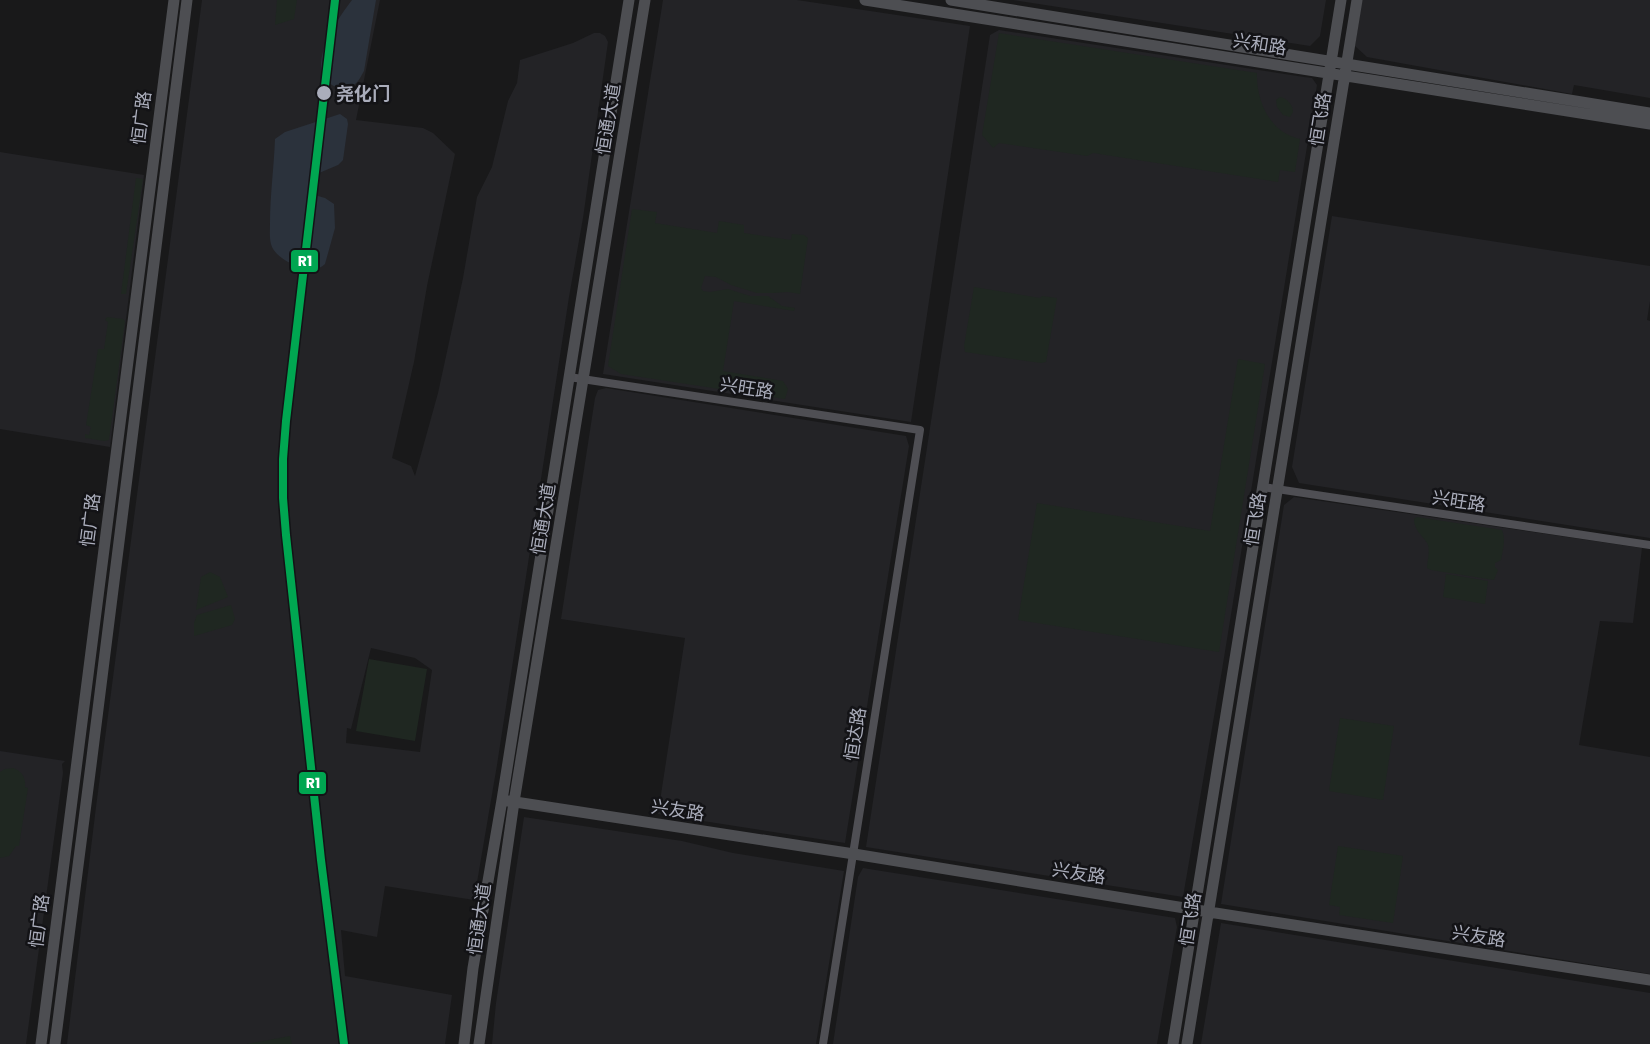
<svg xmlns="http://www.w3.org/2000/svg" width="1650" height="1044" font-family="Poppins,'Noto Sans SC',sans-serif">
<rect width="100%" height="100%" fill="#19191a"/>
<path fill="#232326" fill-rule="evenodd" d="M202 0H380L356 120 423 128 433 133 455 154 427 286 414 362 392 458 411 466 415 476 438 393 463 278 477 197 492 167 508 101 517 83 520 60 573 43 594 33H600L605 36 608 42 583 218 569 297 497 765 474 900 385 886 377 937 341 930 345 976 452 995 445 1044H67L96 807ZM371 648 415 658 432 670 420 752 346 743 347 728 351 729Z
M663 0H797L970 26 911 422 603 374Z
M1013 0H1326L1320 36 1310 46Z
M1362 0H1650V98L1574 85 1572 94 1367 57 1355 46Z
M999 30 1304 77 1312 78 1317 85 1222 670 1183 897 866 847 990 35Z
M0 152 144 175 110 447 0 429Z
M1332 216 1650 266V301L1647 320 1650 321V538L1299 483 1292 467Z
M606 388 906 436 909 446 845 843 658 814 685 638 561 619 595 398 598 390Z
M1294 497 1642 548 1633 623 1600 621 1579 745 1650 757V974L1221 904 1284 505Z
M0 751 65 761 62 764 63 773 26 1044H0Z
M524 817 682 841 733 853 844 871 816 1044H492L496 1003Z
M863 868 1175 918 1177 927 1157 1044H833L858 877Z
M1221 923 1650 993V1044H1201Z"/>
<path fill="#1f2721" d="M277 0H297L294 19 275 25Z
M999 33 1257 73C1256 101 1270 133 1300 139L1295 172 1280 170 1278 182 1093 153 1087 156 999 143 993 148 982 135Z
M1280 97C1287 98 1293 105 1293 112L1290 117 1283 115 1277 107 1276 100Z
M136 178 143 179 126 294H121Z
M632 209 657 212 655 223 717 233 719 221 744 225V233L791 240 792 234 804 235 808 238 800 294 788 292 773 293H757L731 285 716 277 705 276 701 288 703 291 710 292 728 289 750 296H768L782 306 795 308 794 311 734 301 723 371 783 381 788 389 785 399 621 374 608 366Z
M974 287 1040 298 1042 296 1057 298 1046 362 1041 363 965 352 964 346Z
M107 317 123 319 125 321 109 440 104 441 85 438V434L89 435 91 427 86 425 98 349H104L108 322 105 320Z
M1238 359 1265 364 1219 652 1018 620 1037 503 1210 531Z
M1417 517 1502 530C1506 539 1503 550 1501 560L1495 563V567L1498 570 1494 580 1431 570 1427 568C1427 561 1431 550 1427 543 1422 535 1414 530 1414 519Z
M210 572 220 577 228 597 196 610 201 577Z
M1446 574 1488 581 1485 604 1443 597Z
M231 605 235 619 232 625 194 636V623L197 615Z
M369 659 427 669 415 741 356 731Z
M1340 718 1394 726 1383 800 1329 791Z
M13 768C22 771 26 778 25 787L28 788 19 846H16L9 856 0 858V772L5 769Z
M1338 846 1403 856 1393 923 1339 915 1340 907 1329 905Z
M290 1036 292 1044H247Z"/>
<path fill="#2b323c" d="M352 0H376L364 71C361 76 359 81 355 84 342 95 321 83 321 67 321 42 338 19 352 0Z
M340 114 347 119 348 124 343 160 338 165 312 176 309 189 311 194 325 198 334 204 335 228 325 264C318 271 309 271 300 267 290 264 277 257 272 247 269 240 270 231 270 224 270 195 274 167 275 139L285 132Z"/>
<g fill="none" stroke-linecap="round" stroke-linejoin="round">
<path stroke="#4f4f54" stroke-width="8" d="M569 377 920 430 823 1044
M1263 487 1650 545"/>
<path stroke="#4d4e52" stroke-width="11" d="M865 0 1650 124
M951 0 1650 113
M502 800 854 854 1209 912 1650 980
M41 1044 174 0
M55 1044 91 765 187 0
M464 1044 473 968 502 800 629 0
M479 1044 514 802 645 0
M1173 1044 1341 0
M1187 1044 1357 0"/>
<g stroke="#131316" stroke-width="11">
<path id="rail-1" d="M335 0 286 421 283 459V498L286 535 321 860 344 1044"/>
</g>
<use href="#rail-1" stroke="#00a651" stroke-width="8"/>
</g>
<circle fill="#aaadbb" stroke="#131316" stroke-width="2" cx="324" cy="93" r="8"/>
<g text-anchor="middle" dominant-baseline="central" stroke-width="5" stroke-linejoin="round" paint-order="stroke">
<g font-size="18" fill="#aaadbb" stroke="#131316">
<text transform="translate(1260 44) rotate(9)">兴和路</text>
<text transform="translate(141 118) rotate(-83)">恒广路</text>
<text transform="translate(608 119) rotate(-81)">恒通大道</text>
<text transform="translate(1320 119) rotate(-81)">恒飞路</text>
<text transform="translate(747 388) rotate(9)">兴旺路</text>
<text transform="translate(1459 501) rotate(9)">兴旺路</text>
<text transform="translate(543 519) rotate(-81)">恒通大道</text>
<text transform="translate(1255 519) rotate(-81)">恒飞路</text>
<text transform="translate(90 520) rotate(-83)">恒广路</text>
<text transform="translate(855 734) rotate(-81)">恒达路</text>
<text transform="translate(678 810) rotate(9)">兴友路</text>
<text transform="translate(1079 873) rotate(9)">兴友路</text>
<text transform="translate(479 919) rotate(-82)">恒通大道</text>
<text transform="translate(1190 919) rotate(-81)">恒飞路</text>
<text transform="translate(39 921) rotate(-83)">恒广路</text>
<text transform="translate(1479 936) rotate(9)">兴友路</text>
</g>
<g font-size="18" font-weight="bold" fill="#aaadbb" stroke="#131316" text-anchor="start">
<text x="336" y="93">尧化门</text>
</g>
</g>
<g stroke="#131316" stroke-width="2">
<rect x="290" y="249" width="29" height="24" rx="5" fill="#00a651"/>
<rect x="298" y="771" width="29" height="24" rx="5" fill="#00a651"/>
</g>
<g font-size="14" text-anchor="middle" font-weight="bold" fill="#fff">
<text x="305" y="266">R1</text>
<text x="313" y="788">R1</text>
</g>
</svg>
